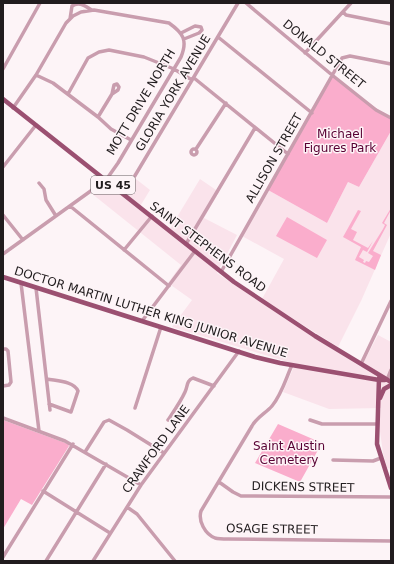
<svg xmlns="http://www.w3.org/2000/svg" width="394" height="564" font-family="'DejaVu Sans',sans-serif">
<rect width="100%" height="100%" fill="#fdf4f7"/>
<path fill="#fae3eb" d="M391 131V233L361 301 338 347 262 299 284 259 242 236 268 190 327 223 348 182 359 187Z
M136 179 150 190 139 208 168 232 200 179 219 192 204 218 237 235 217 273 236 286 315 338 361 367 378 335 391 342V469L387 468 383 453 379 424 381 408 329 409 283 392 295 364 172 327 192 300 168 283 181 265 91 193 105 182 124 197Z"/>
<path fill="#faadcc" d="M332 76 391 119V131L359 187 348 182 327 223 268 190Z
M391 208V210L384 223 387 225 373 251 381 255 375 270 355 260 361 247 343 237 358 210 361 211 351 229 357 232 353 240 368 248 373 241 367 252 363 250 359 257 364 260 363 262 365 263 366 261 369 262 373 256 368 253 383 229 385 225 382 223Z
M287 217 327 240 317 258 276 236Z
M3 420 68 444 69 446 32 505 21 499 3 529Z
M278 424 322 443 300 482 255 463Z"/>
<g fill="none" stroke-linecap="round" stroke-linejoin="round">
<path stroke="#c99dae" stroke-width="3.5" d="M246 3 332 75 376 110 391 118
M343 12 346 15 391 24
M70 19 72 6C79 1 85 6 92 10
M181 33 195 26 201 27 202 30 199 33 184 39
M218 37 312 113
M305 53 351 3
M3 69 40 3
M36 75 53 83 98 117 111 129 131 140
M194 78 288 154
M117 84 119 87 118 90 112 94 114 85Z
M68 94 88 58 99 52 109 50 144 57 174 69 192 80
M98 117 112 94
M191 152a3 3 0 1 1 6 0a3 3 0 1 1-6 0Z
M196 149 226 103
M3 167 36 125
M39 183 44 189 46 200 56 216
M124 194 238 3
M70 206 169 286
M3 215 23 240
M186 244 255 128
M124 250 152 216
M3 254 106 180 118 163 181 57C188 40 183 33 169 23L94 10 81 12 73 16 66 23 36 75 13 108
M221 272 342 58 350 56 391 64
M21 283 39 431
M36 288 50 410
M142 321 195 251
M3 349H6L8 351 11 382 9 385 3 386
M361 364 391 301
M292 365C286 378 282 394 272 406 266 413 257 417 252 426L201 511C198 521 205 534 215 538 219 539 224 539 228 539L391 541
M47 379C57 381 74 381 78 391L71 412 49 404
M387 380 391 370
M135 408 161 327
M3 418 65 441 141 485
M168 420C174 411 181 401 185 392 188 386 186 381 193 378L214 386
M310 420 322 424H377
M85 452 104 422 109 420 127 430 164 453
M333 460 373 461 381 458
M219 482 233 492 241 496 391 497
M43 491 110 533
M127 507 137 514 175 561
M3 557 73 444
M46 561 106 464
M93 561 141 485 239 351"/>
<path stroke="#9b5071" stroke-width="4.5" d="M3 99 234 282 315 336 391 382
M3 277 255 357 280 363 379 380H385
M379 378 377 444 391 488
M380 398 384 389 391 385"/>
</g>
<g text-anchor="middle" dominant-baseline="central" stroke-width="3" stroke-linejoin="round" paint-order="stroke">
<rect fill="#fdf4f7" stroke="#635d5f" stroke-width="1" x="91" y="176" width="44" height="18" rx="3"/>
<g font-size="11" font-weight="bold" fill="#211c1e">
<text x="113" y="185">US 45</text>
</g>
<g font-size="12" fill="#211c1e" stroke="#fdf4f7">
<text transform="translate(324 54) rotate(39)">DONALD STREET</text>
<text transform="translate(173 93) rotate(-59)">GLORIA YORK AVENUE</text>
<text transform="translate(141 102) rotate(-59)">MOTT DRIVE NORTH</text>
<text transform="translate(274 158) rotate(-60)">ALLISON STREET</text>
<text transform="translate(208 247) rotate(37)">SAINT STEPHENS ROAD</text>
<text transform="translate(151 312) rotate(17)">DOCTOR MARTIN LUTHER KING JUNIOR AVENUE</text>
<text transform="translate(156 449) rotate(-54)">CRAWFORD LANE</text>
<text transform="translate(303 487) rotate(1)">DICKENS STREET</text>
<text transform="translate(272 529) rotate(1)">OSAGE STREET</text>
</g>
<g font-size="12" fill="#580033" stroke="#fdf4f7">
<text x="340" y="134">Michael<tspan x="340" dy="14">Figures Park</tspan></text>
<text x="289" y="446">Saint Austin<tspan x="289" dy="14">Cemetery</tspan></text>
</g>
</g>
<rect width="394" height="564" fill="none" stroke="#211c1e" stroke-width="8"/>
</svg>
